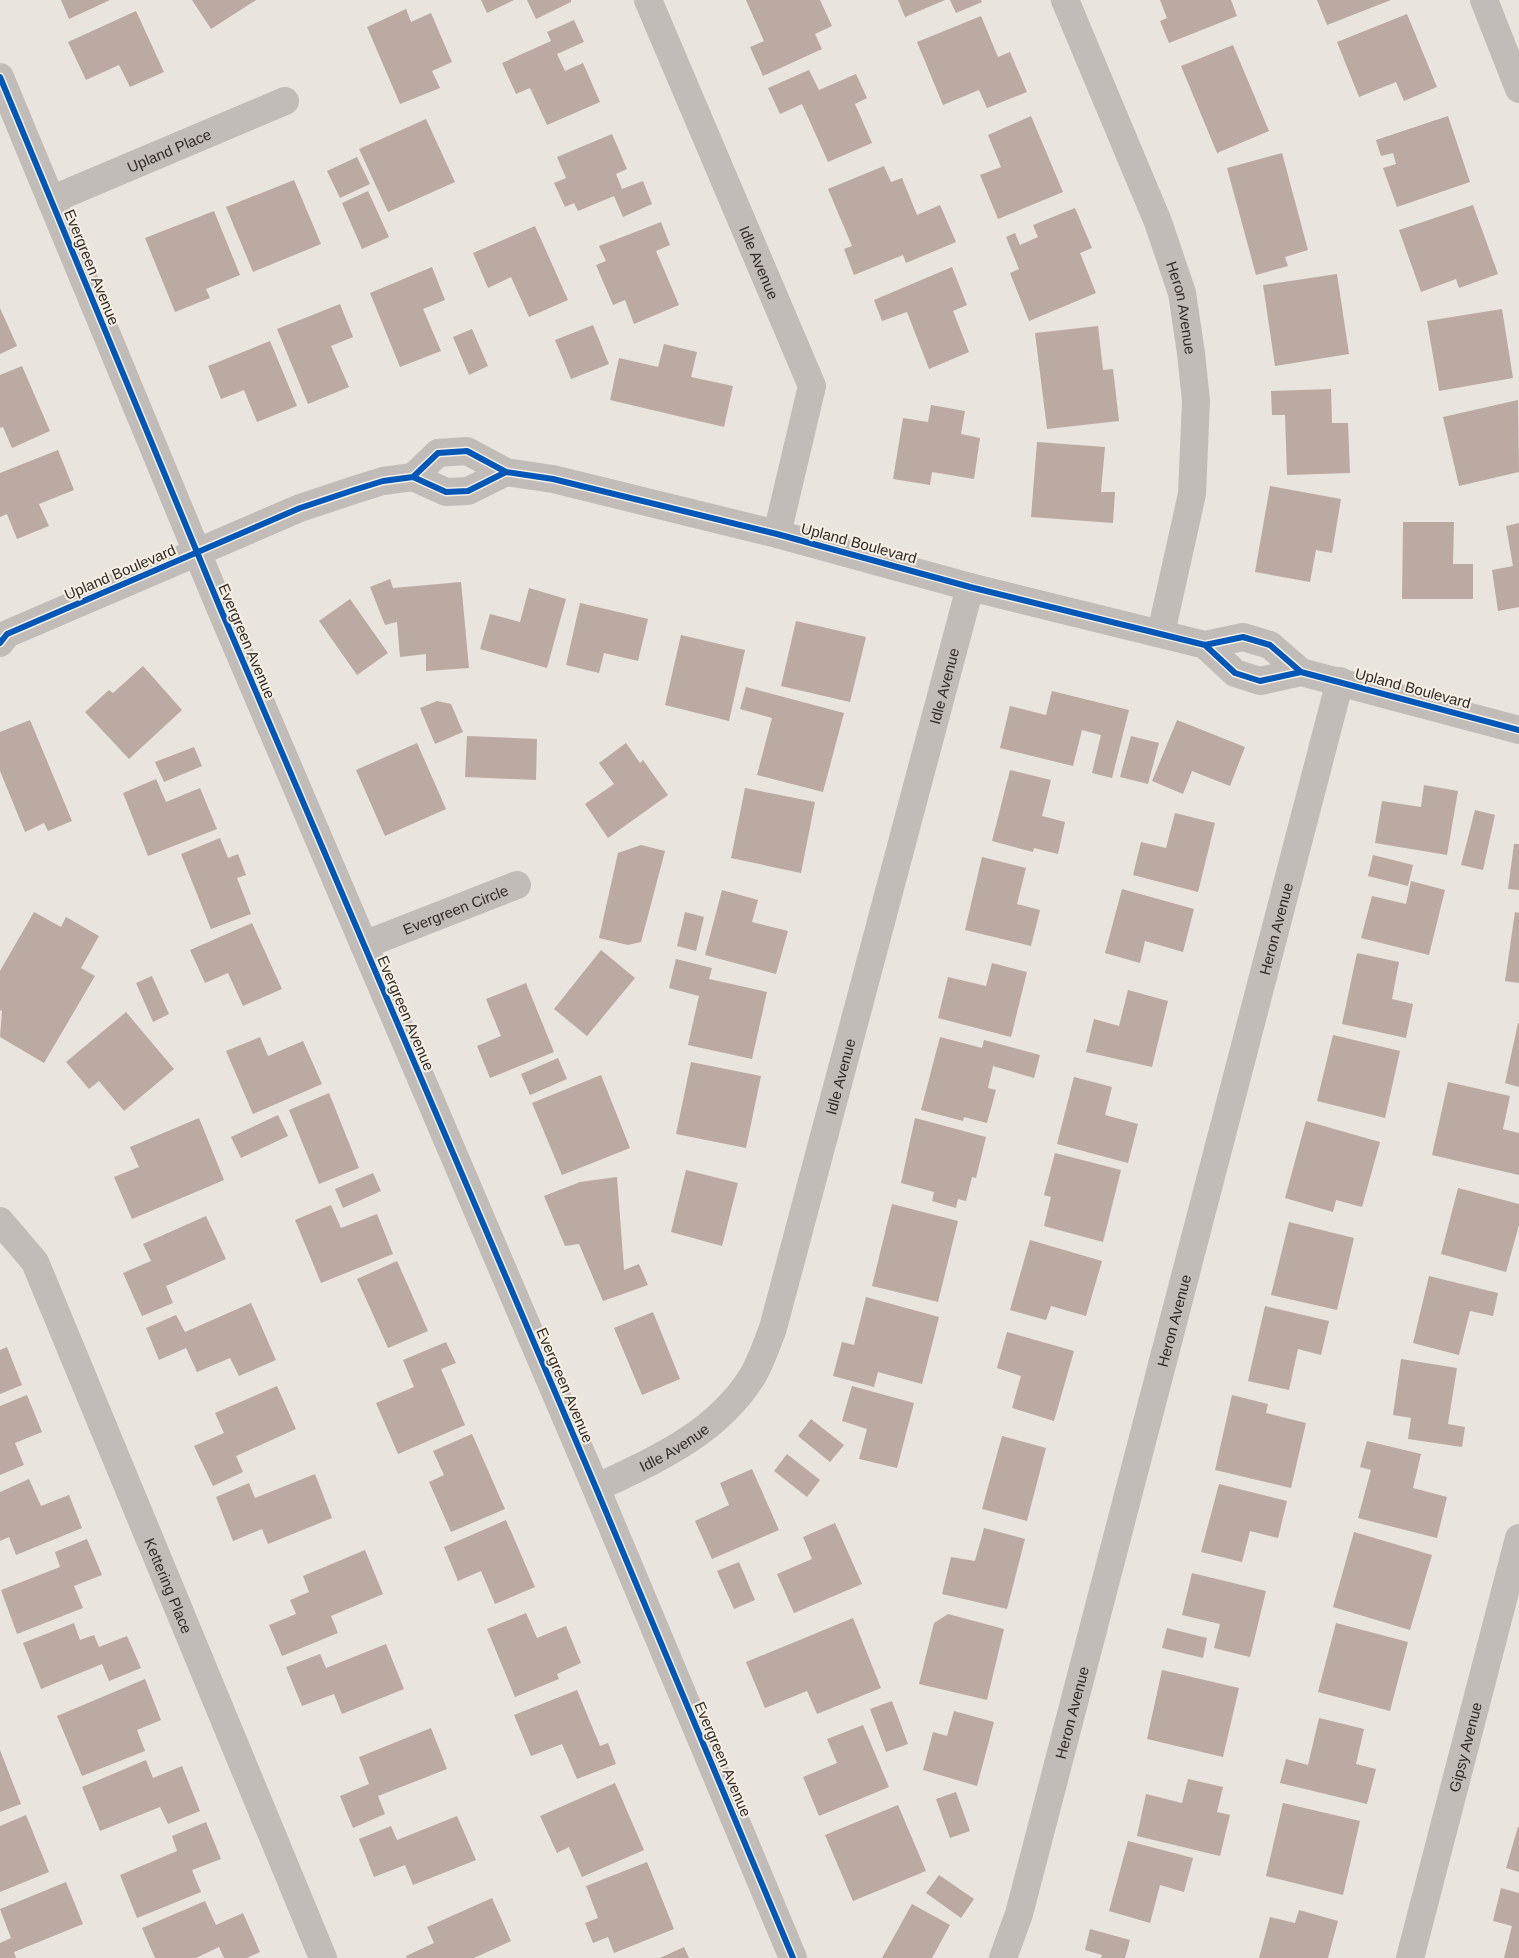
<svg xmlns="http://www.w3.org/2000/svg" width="1519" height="1958" font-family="Helvetica,sans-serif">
<rect width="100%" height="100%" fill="#e9e4de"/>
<path fill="#bbaaa1" d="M61 0H110L69 19Z
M192 0H256L211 29Z
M481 0H514L487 13Z
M527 0H571V2L536 19Z
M746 0H820L832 26 815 34 822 49 763 76 750 47 764 41Z
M898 0H945L905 17Z
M950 0H981L982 2 956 13Z
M1160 0H1231L1237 16 1169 43 1160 21 1167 18Z
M1317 0H1391L1327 25Z
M406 9 411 22 431 13 452 62 432 71 440 88 400 104 367 27Z
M136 11 164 72 130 87 119 65 86 80 68 42Z
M1407 14 1437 87 1404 101 1396 82 1359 97 1337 42Z
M981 16 998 57 1010 52 1027 92 987 108 979 90 943 105 917 42Z
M574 20 584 42 557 54 565 71 583 63 600 102 547 125 530 88 516 94 502 63 551 41 547 32Z
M1233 45 1269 131 1217 153 1181 66Z
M809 70 819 90 856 74 867 98 855 104 872 143 828 162 802 104 780 114 768 88Z
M1031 116 1063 192 998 219 980 175 1001 167 988 135Z
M1448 116 1470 182 1397 207 1383 168 1396 164 1393 153 1381 156 1376 140Z
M426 119 455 182 388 212 359 149Z
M612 134 627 169 616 174 622 189 643 181 652 204 623 217 614 196 578 211 574 203 565 207 554 183 566 178 557 157Z
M1282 153 1308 250 1285 257 1288 266 1256 275 1227 168Z
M357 157 370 184 340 198 327 171Z
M884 166 891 182 902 178 917 215 940 205 956 242 906 263 903 255 854 275 844 249 852 246 828 189Z
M294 180 321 244 253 272 226 207Z
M368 191 389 237 362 249 342 203Z
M1473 205 1498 274 1459 288 1456 279 1421 292 1399 230Z
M1075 208 1092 248 1080 253 1096 293 1029 321 1010 273 1019 269 1006 237 1015 233 1020 245 1038 237 1033 225Z
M214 211 240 275 206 289 210 298 175 312 145 238Z
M661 222 670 245 656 251 679 305 634 324 625 300 613 305 596 265 606 261 599 246Z
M535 226 568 300 529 317 511 277 488 288 473 253Z
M432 267 445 300 423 309 441 351 400 367 370 293Z
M952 267 967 305 953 311 969 352 929 369 907 312 882 321 874 300Z
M1337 274 1349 354 1275 366 1263 285Z
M340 304 353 337 331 346 349 387 308 404 277 329Z
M0 308 17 346 0 354Z
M1502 309 1513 378 1439 391 1427 321Z
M593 325 609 364 571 379 555 340Z
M1098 326 1103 370 1113 369 1119 421 1047 429 1035 333Z
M472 329 488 366 469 375 453 337Z
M270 341 297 406 257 422 244 390 221 399 208 366Z
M664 344 697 352 691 377 733 386 724 427 610 400 619 358 658 367Z
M22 366 50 431 12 448 3 427 0 428V375Z
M1331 389 1332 423H1348L1350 473 1287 475 1285 415H1272L1271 391Z
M1518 400 1519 472 1459 486 1443 417Z
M931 405 965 411 961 434 980 438 974 479 932 472 930 485 893 479 903 418 928 422Z
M1037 442 1105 447 1101 492H1115L1113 523 1031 517Z
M58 450 74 490 39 504 49 526 17 539 7 514 0 517V473Z
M1270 486 1341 499 1332 553 1316 550 1310 582 1255 572Z
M1403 522H1454L1453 564H1473V599H1402Z
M1519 523V607L1498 611 1492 570 1513 566 1506 526Z
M390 579 393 588 461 582 469 668 426 671V654L400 657 397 622 385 625 370 587Z
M529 588 566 599 547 668 480 649 490 614 520 622Z
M350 599 388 653 357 675 319 621Z
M580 603 648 619 638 661 604 653 599 673 566 665Z
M796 621 866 637 850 702 781 686Z
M681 635 745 650 729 721 665 705Z
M143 666 182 710 129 759 85 712 109 690 113 693Z
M746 687 844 713 823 792 757 775 772 718 740 709Z
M1052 691 1129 710 1112 778 1092 773 1101 735 1082 730 1073 766 1000 748 1010 706 1046 715Z
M437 701 451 704 463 732 435 744 420 708Z
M30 720 72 821 48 831 44 823 25 832 0 771V732Z
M1177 720 1245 747 1230 786 1192 771 1183 794 1152 781Z
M467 736 537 739 536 780 465 777Z
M1131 736 1159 743 1148 784 1120 777Z
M417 743 446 809 385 836 356 770Z
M626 743 640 763 643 760 668 795 608 838 585 804 614 784 599 763Z
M194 747 202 766 164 782 155 762Z
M1010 770 1051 780 1042 816 1065 822 1058 854 1034 848 1033 852 992 841Z
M156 779 166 802 200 788 217 829 148 856 123 793Z
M1424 785 1458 791 1447 855 1375 843 1382 801 1421 807Z
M745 788 815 802 801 873 731 858Z
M1475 810 1495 815 1483 870 1461 865Z
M1175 813 1215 823 1198 892 1133 875 1141 842 1166 848Z
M220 838 228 858 238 854 246 875 237 878 251 914 211 929 181 854Z
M1514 844H1519V890L1508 889Z
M641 845 665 851 641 942 628 945 599 938 618 853Z
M1373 855 1413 865 1408 886 1368 876Z
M982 857 1026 868 1017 904 1040 910 1031 946 965 930Z
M1411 881 1445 890 1429 955 1361 938 1372 896 1406 904Z
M1122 889 1194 909 1183 952 1145 941 1140 963 1105 953Z
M722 890 758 900 752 922 788 931 776 974 705 955Z
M34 912 61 927 66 917 99 936 81 968 95 976 44 1063 0 1037 2 1011 0 1010V971Z
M685 912 704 917 696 951 677 946Z
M1515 912 1519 913V983L1505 981Z
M252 923 282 989 243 1006 228 973 205 983 190 950Z
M601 950 635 978 587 1036 554 1009Z
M1357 953 1399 962 1392 999 1413 1004 1406 1038 1342 1024Z
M676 959 712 968 709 979 767 992 752 1059 688 1045 699 996 669 988Z
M992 963 1027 972 1011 1037 938 1018 948 977 986 986Z
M152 976 169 1014 153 1022 136 983Z
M526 983 554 1052 490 1078 477 1046 501 1036 486 999Z
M1128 990 1168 1001 1152 1067 1086 1052 1094 1019 1119 1026Z
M126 1012 174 1069 124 1111 99 1081 89 1089 66 1062Z
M1518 1023H1519V1087L1505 1083Z
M1333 1035 1400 1051 1385 1118 1317 1101Z
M260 1037 268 1056 303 1041 322 1084 253 1114 226 1051Z
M940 1037 982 1048 984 1040 1040 1055 1034 1078 993 1066 988 1088 996 1090 987 1123 964 1117 963 1121 921 1110Z
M558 1058 567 1079 530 1095 521 1074Z
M691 1062 761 1076 746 1148 676 1134Z
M601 1075 630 1148 562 1175 532 1103Z
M1074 1077 1112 1087 1105 1115 1138 1124 1128 1163 1057 1144Z
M1448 1082 1510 1096 1503 1129 1519 1133V1175L1432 1155Z
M329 1093 359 1168 319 1184 289 1110Z
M278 1115 288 1136 241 1158 231 1137Z
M199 1118 224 1180 132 1219 114 1177 139 1167 130 1147Z
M915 1118 986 1137 976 1178 972 1177 966 1201 958 1199 956 1208 932 1201 934 1192 901 1183Z
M1306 1121 1380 1142 1362 1207 1336 1200 1333 1212 1285 1198Z
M1055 1153 1121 1170 1103 1242 1044 1226 1051 1197 1044 1195Z
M686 1170 738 1183 722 1246 671 1232Z
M373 1173 381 1191 343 1208 335 1189Z
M617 1177 624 1270 639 1264 648 1285 603 1301 579 1244 565 1246 544 1196 580 1182Z
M1458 1188 1519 1204V1225L1506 1272 1441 1254Z
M892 1204 958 1221 938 1302 872 1286Z
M331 1205 341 1228 377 1214 393 1254 321 1283 295 1220Z
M206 1216 226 1259 166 1286 173 1303 142 1316 123 1273 151 1261 143 1244Z
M1289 1222 1354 1238 1337 1310 1271 1295Z
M1030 1240 1102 1261 1086 1316 1051 1306 1046 1320 1010 1310Z
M397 1261 428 1331 388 1348 357 1279Z
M1429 1276 1498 1293 1493 1316 1470 1311 1459 1355 1413 1343Z
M866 1297 939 1317 922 1384 878 1372 874 1387 833 1376 842 1342 854 1345Z
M251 1303 276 1360 239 1376 230 1358 197 1372 186 1348 159 1360 146 1328 176 1315 185 1332Z
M1265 1306 1329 1321 1321 1355 1298 1349 1289 1390 1248 1381Z
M653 1312 680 1379 642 1395 614 1328Z
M1007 1332 1074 1351 1054 1421 1012 1408 1021 1376 997 1368Z
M446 1342 456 1363 441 1369 465 1425 398 1454 376 1403 414 1387 403 1360Z
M7 1347 22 1385 0 1394V1350Z
M1401 1359 1457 1368 1448 1424 1465 1427 1462 1447 1408 1439 1411 1418 1393 1415Z
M277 1386 296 1429 236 1456 243 1472 213 1486 194 1446 224 1433 215 1413Z
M852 1386 914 1403 897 1468 859 1459 867 1429 842 1421Z
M27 1395 42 1432 15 1443 24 1465 0 1475V1406Z
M1232 1395 1268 1404 1266 1413 1306 1423 1291 1488 1215 1470Z
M811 1419 844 1445 830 1462 798 1436Z
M472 1434 505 1509 451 1532 429 1482 444 1475 433 1451Z
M1002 1436 1046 1448 1027 1521 982 1509Z
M1367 1441 1421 1454 1413 1488 1447 1497 1437 1538 1358 1518 1371 1470 1360 1467Z
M787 1454 820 1480 807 1497 774 1471Z
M752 1469 779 1530 712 1559 695 1521 729 1505 720 1483Z
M315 1474 332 1518 268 1544 262 1529 233 1541 216 1497 249 1483 255 1498Z
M29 1479 41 1506 69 1495 82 1528 16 1555 9 1537 0 1541V1492Z
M1219 1484 1287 1501 1278 1538 1250 1531 1242 1562 1201 1552Z
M506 1520 535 1587 495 1604 481 1571 458 1581 444 1547Z
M835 1523 862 1584 794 1613 777 1574 812 1559 803 1537Z
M984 1528 1025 1539 1007 1609 942 1594 951 1557 975 1561Z
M1354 1532 1432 1555 1410 1630 1333 1607Z
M87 1539 102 1575 74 1586 83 1608 17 1634 1 1590 60 1567 55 1552Z
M365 1550 383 1594 331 1616 338 1633 282 1656 269 1625 296 1614 290 1600 309 1592 303 1576Z
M739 1562 755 1600 734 1609 717 1571Z
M1192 1573 1266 1591 1250 1657 1214 1648 1220 1624 1182 1615Z
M526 1613 537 1638 566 1626 581 1663 557 1674 559 1679 515 1697 487 1629Z
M948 1614 1004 1629 987 1700 919 1684 934 1623Z
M853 1618 881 1688 817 1714 807 1691 765 1708 746 1662Z
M74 1623 80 1640 94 1635 99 1647 127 1636 141 1668 109 1681 102 1664 41 1689 23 1643Z
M1336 1623 1408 1642 1390 1711 1318 1692Z
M1167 1628 1207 1638 1203 1658 1162 1648Z
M386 1644 404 1689 342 1714 334 1694 302 1706 286 1667 320 1654 326 1668Z
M1162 1670 1239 1688 1223 1757 1147 1739Z
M145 1679 161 1720 137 1730 145 1751 82 1776 57 1716Z
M577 1690 600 1746 608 1743 616 1764 577 1779 562 1744 531 1756 514 1715Z
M892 1701 908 1744 886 1752 870 1709Z
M954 1711 994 1722 977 1786 923 1770 933 1732 947 1736Z
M1319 1718 1364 1729 1356 1764 1376 1769 1367 1804 1280 1783 1286 1759 1308 1765Z
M863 1725 889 1787 819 1816 803 1777 837 1763 827 1739Z
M431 1728 447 1769 378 1796 385 1814 353 1828 340 1796 369 1784 359 1757Z
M0 1750 21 1804 0 1812Z
M146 1760 153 1778 182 1766 200 1811 168 1824 160 1807 100 1831 82 1787Z
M1188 1779 1223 1787 1217 1812 1230 1815 1220 1856 1137 1836 1146 1794 1182 1803Z
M615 1783 644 1850 582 1877 569 1847 557 1853 540 1816Z
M956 1792 970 1831 950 1838 936 1799Z
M1283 1803 1360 1821 1343 1895 1266 1876Z
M898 1805 926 1871 853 1901 825 1835Z
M26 1815 49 1872 0 1892V1826Z
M457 1816 476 1860 413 1885 405 1865 374 1877 359 1839 391 1826 397 1840Z
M206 1822 221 1859 192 1870 201 1892 137 1918 120 1875 177 1851 172 1836Z
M1518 1827H1519V1872L1506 1868Z
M1128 1841 1193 1858 1184 1892 1160 1885 1150 1923 1109 1911Z
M647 1862 674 1929 614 1953 608 1937 593 1943 585 1923 598 1918 586 1886Z
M939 1875 974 1899 961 1918 926 1893Z
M66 1882 83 1924 14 1952 16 1958H0V1943L11 1938 0 1909Z
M1501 1888 1519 1893V1958H1504L1512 1926 1493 1921Z
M492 1898 511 1941 474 1958H407L406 1956 434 1943 427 1927Z
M205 1901 216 1925 243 1913 260 1952 247 1958H224L219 1947 196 1958H155L142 1928Z
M912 1904 950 1925 932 1958H882Z
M1299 1910 1338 1921 1328 1958H1259L1270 1917 1295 1923Z
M1090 1929 1130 1940 1125 1958H1101L1102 1955 1085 1950Z
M684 1947 689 1958H660Z"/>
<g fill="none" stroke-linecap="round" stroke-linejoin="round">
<g stroke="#c1bcb7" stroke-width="28">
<path id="s1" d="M648 0 812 386 777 534"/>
<path id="s2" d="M1065 0 1158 222 1182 293 1191 353 1196 401 1192 494 1161 633"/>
<path d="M1484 0 1519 89"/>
<path d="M0 77 221 610 596 1488 793 1958"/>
<path id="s3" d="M51 200 285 101"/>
<path d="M413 477 438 453 467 451 506 472 553 479 777 534 970 587 1205 645 1243 637 1270 645 1301 672"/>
<path d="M0 643 7 634 300 508 354 490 383 481 413 477 446 492 468 491 506 472"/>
<path d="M1205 645 1235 673 1260 681 1301 672 1519 730"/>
<path id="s4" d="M364 945 517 885"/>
<path id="s5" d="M0 1221 35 1262 323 1958"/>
<path id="s6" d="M596 1488C655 1460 715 1435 752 1377 761 1362 767 1344 773 1328L970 587"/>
<path id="s7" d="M1003 1958 1019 1914 1340 681"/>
<path id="s8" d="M1410 1958 1519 1538"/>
</g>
<g stroke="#f6efe4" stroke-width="9">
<path id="cycleway" d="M0 77 221 610 596 1488 793 1958
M413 477 438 453 467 451 506 472 553 479 777 534 970 587 1205 645 1243 637 1270 645 1301 672
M0 643 7 634 300 508 354 490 383 481 413 477 446 492 468 491 506 472
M1205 645 1235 673 1260 681 1301 672 1519 730"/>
</g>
<use href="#cycleway" stroke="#0057b8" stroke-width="6"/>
</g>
<g text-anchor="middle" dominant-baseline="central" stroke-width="4" stroke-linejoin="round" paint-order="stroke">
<g font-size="15" fill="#322a26" stroke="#f6efe4">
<text stroke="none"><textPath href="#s3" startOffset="128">Upland Place</textPath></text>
<text stroke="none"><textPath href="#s1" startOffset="285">Idle Avenue</textPath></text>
<text transform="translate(92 267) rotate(68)">Evergreen Avenue</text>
<text stroke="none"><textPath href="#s2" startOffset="330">Heron Avenue</textPath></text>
<text transform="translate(859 543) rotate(15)">Upland Boulevard</text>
<text transform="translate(120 572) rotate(-23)">Upland Boulevard</text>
<text transform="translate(247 641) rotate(67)">Evergreen Avenue</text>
<text stroke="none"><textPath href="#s6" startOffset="912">Idle Avenue</textPath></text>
<text transform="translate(1413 688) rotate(15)">Upland Boulevard</text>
<text stroke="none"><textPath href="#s4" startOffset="98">Evergreen Circle</textPath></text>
<text stroke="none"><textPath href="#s7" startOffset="1065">Heron Avenue</textPath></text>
<text transform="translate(406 1013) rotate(67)">Evergreen Avenue</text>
<text stroke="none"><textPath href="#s6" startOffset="508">Idle Avenue</textPath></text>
<text stroke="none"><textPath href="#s7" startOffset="660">Heron Avenue</textPath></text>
<text transform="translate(565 1385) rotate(67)">Evergreen Avenue</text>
<text stroke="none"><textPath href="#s6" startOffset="88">Idle Avenue</textPath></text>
<text stroke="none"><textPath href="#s5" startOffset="404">Kettering Place</textPath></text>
<text stroke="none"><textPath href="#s7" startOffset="255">Heron Avenue</textPath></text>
<text stroke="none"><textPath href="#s8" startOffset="218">Gipsy Avenue</textPath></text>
<text transform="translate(723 1759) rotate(67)">Evergreen Avenue</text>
</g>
</g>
</svg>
